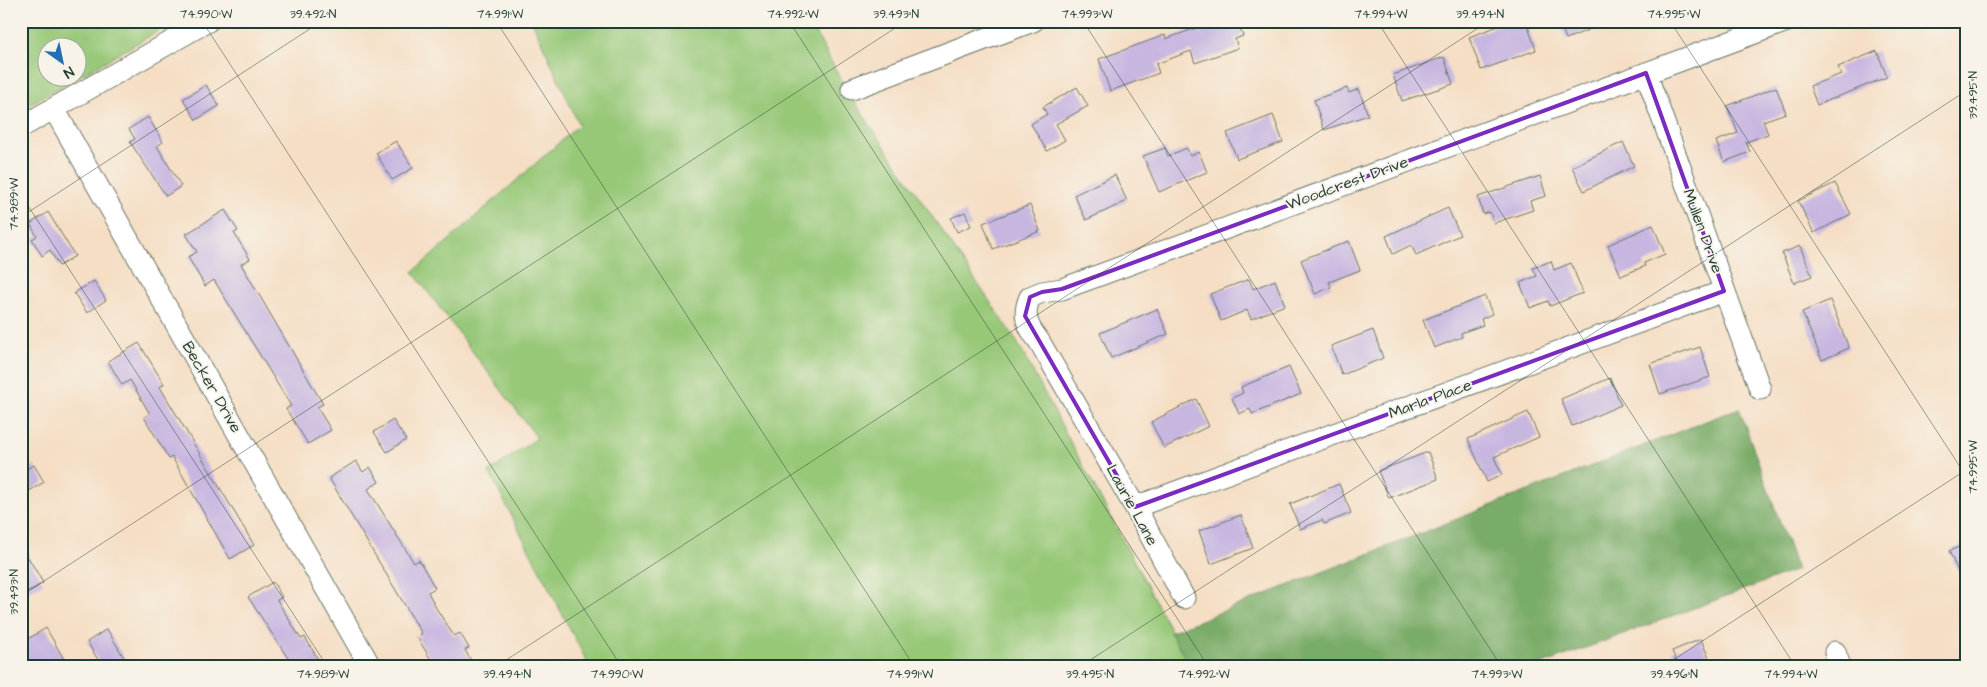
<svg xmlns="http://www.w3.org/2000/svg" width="1987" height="687" font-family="'Architects Daughter',sans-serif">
<rect width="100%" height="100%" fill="#f7f3e8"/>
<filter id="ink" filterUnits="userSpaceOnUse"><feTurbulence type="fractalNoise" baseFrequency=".02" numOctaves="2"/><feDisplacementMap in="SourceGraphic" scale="10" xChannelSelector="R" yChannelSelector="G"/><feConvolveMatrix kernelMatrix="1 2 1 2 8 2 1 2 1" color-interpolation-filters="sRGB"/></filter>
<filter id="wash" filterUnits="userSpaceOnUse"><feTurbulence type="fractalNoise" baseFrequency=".0096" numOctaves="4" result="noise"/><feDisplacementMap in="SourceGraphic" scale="20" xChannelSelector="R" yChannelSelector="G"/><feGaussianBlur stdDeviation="1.12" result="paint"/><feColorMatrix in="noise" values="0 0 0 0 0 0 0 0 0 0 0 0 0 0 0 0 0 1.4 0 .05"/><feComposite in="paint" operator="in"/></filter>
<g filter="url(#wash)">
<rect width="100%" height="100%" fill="#f5dec4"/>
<path fill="#97c878" stroke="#5b8256" d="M21 21H176L78 77V48H48V78H76L21 109Z
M532 21H809L849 94 1016 340 1190 666H589L489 472 537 438 413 272 579 125Z"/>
<path fill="#79ac68" stroke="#4c744e" d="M1739 408 1797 570 1537 666H1190L1170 632Z"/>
<g id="blocks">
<path fill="#c7b6e0" d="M1215 21H1237L1243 36 1235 39 1238 48 1195 63 1191 51 1156 64 1159 73 1110 91 1099 59 1165 35 1166 39Z
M1512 21H1526L1536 50 1481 70 1469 37Z
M1559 21H1608V22L1566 39Z
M1877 51 1887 77 1817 105 1810 86 1841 74 1838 67Z
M1444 57 1453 84 1402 101 1393 75Z
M206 85 219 106 196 120 183 99Z
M1077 87 1088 106 1056 124 1065 140 1047 151 1031 124 1047 114 1043 107Z
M1776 87 1786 113 1763 121 1768 134 1746 142 1750 152 1724 162 1716 141 1738 133 1727 106Z
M1347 88 1349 93 1359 89 1368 115 1324 130 1314 100Z
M1273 115 1283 142 1237 159 1227 133Z
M148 117 163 142 157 146 181 186 166 196 130 142 135 139 129 129Z
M396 141 413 168 392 180 376 153Z
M1623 142 1634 166 1584 191 1572 167Z
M1165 148 1168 156 1187 148 1190 156 1199 152 1207 172 1159 192 1143 156Z
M1115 175 1127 201 1086 220 1074 195Z
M1540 176 1546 196 1530 201 1533 210 1494 223 1490 212 1483 214 1478 197Z
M1835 183 1851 214 1814 233 1798 201Z
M1030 205 1040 231 993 249 983 223Z
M1448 208 1460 235 1416 255 1411 245 1393 254 1386 236Z
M225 210 238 231 234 233 250 259 241 264 323 404 317 407 331 430 308 444 286 409 291 406 214 280 205 286 188 257 197 252 186 234Z
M48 212 75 256 59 266 50 250 42 256 32 239 37 236 30 224Z
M965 212 971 226 957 232 951 218Z
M1653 225 1665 254 1644 263 1645 266 1621 276 1608 245Z
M1349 241 1360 270 1329 282 1331 287 1315 294 1301 260Z
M1800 246 1812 276 1794 283 1782 253Z
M1551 261 1554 270 1571 263 1583 293 1550 306 1548 301 1530 308 1520 283 1537 276 1533 268Z
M1249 279 1253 289 1275 280 1285 305 1251 319 1247 310 1221 321 1210 294Z
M94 281 106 300 87 313 74 293Z
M1485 296 1492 314 1481 319 1483 325 1461 333 1462 337 1434 348 1423 320Z
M1830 300 1849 348 1822 360 1802 312Z
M1157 309 1168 334 1111 358 1100 333Z
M1373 330 1383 358 1342 375 1331 346Z
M139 343 164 384 160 387 254 545 230 559 172 457 169 459 144 417 150 414 130 380 122 385 108 361Z
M1700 347 1710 377 1660 394 1650 364Z
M1289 367 1301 394 1252 414 1250 409 1239 414 1232 398 1243 393 1241 387Z
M1610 378 1621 405 1572 426 1561 399Z
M1196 399 1209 426 1164 448 1151 422Z
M1528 412 1539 437 1494 457 1502 475 1487 482 1468 439Z
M393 420 406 440 387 452 374 432Z
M1428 452 1438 479 1389 498 1378 471Z
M356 461 363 472 370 467 379 482 368 489 414 563 419 560 435 588 428 592 436 608 454 636 460 633 469 648 465 650 474 666H435L417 637 422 634 329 478Z
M34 465 44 482 21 496V472Z
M1339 484 1351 513 1324 524 1322 520 1300 529 1290 504Z
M1241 515 1253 548 1211 564 1199 531Z
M1966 544V590L1949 551Z
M21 545 43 583 21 596Z
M273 582 282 597 277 600 301 639 305 637 322 666H293L248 597Z
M46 628 68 666H21V643Z
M107 629 129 666H102L87 642Z
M1701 639 1712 666H1678L1672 651Z"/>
</g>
</g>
<g filter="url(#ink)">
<use href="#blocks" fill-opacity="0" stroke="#6a7566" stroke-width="1"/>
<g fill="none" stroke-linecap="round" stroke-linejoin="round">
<g stroke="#6a7566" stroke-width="23">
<path id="minor" d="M1646 73 1760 389
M852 89 1033 21
M54 109 370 666
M21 127 208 21
M1135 507 1724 291
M1184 598 1135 507 1039 341C1027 326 1022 315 1030 297L1042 292 1062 289 1787 21
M1835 652 1840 666"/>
</g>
<use href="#minor" stroke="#fff" stroke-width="21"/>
</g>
</g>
<path fill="none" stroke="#7b2cbf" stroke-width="4" stroke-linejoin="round" d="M1646 73 1724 291 1135 507 1025 316 1030 297 1042 292 1062 289Z"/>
<path fill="none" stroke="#1f3d34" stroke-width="1" stroke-opacity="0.45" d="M202 21 621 666M496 21 914 666M789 21 1208 666M1083 21 1501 666M1377 21 1795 666M1670 21 1966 476M1964 21 1966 24M21 195 327 666M21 217 322 21M21 596 906 21M21 647 33 666M497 666 1489 21M1081 666 1966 91M1664 666 1966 470"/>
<g text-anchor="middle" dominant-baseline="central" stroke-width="4" stroke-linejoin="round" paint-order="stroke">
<g font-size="16" fill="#1f3d34" stroke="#f7f3e8">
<text transform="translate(1347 183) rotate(-20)">Woodcrest Drive</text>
<text transform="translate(1703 231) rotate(70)">Mullen Drive</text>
<text transform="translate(212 387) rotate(60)">Becker Drive</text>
<text transform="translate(1430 399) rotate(-20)">Marla Place</text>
<text transform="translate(1132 505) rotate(61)">Laurie Lane</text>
</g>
</g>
<rect width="1987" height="687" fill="none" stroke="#f7f3e8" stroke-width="55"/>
<g transform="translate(62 62) rotate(147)"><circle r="24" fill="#f7f3e8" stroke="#a1aaa0"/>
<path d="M0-4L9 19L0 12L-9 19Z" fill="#1f6fb2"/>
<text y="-8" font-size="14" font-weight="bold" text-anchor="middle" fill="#1f3d34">N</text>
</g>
<rect x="28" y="28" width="1932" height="632" fill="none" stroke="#1f3d34" stroke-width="2"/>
<g font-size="12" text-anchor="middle" fill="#1f3d34">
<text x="206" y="18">74.990°W</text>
<text x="313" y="18">39.492°N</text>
<text x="500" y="18">74.991°W</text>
<text x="793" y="18">74.992°W</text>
<text x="896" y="18">39.493°N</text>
<text x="1087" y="18">74.993°W</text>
<text x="1381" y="18">74.994°W</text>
<text x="1480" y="18">39.494°N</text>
<text x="1674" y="18">74.995°W</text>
<text transform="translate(1973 95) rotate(-90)" y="4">39.495°N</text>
<text transform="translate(14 204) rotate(-90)" y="4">74.989°W</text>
<text transform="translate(1973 467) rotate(-90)" y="4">74.995°W</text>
<text transform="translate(14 592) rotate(-90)" y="4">39.493°N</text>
<text x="323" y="678">74.989°W</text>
<text x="507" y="678">39.494°N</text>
<text x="617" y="678">74.990°W</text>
<text x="910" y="678">74.991°W</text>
<text x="1090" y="678">39.495°N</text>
<text x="1204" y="678">74.992°W</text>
<text x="1497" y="678">74.993°W</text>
<text x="1674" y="678">39.496°N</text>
<text x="1791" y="678">74.994°W</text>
</g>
</svg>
